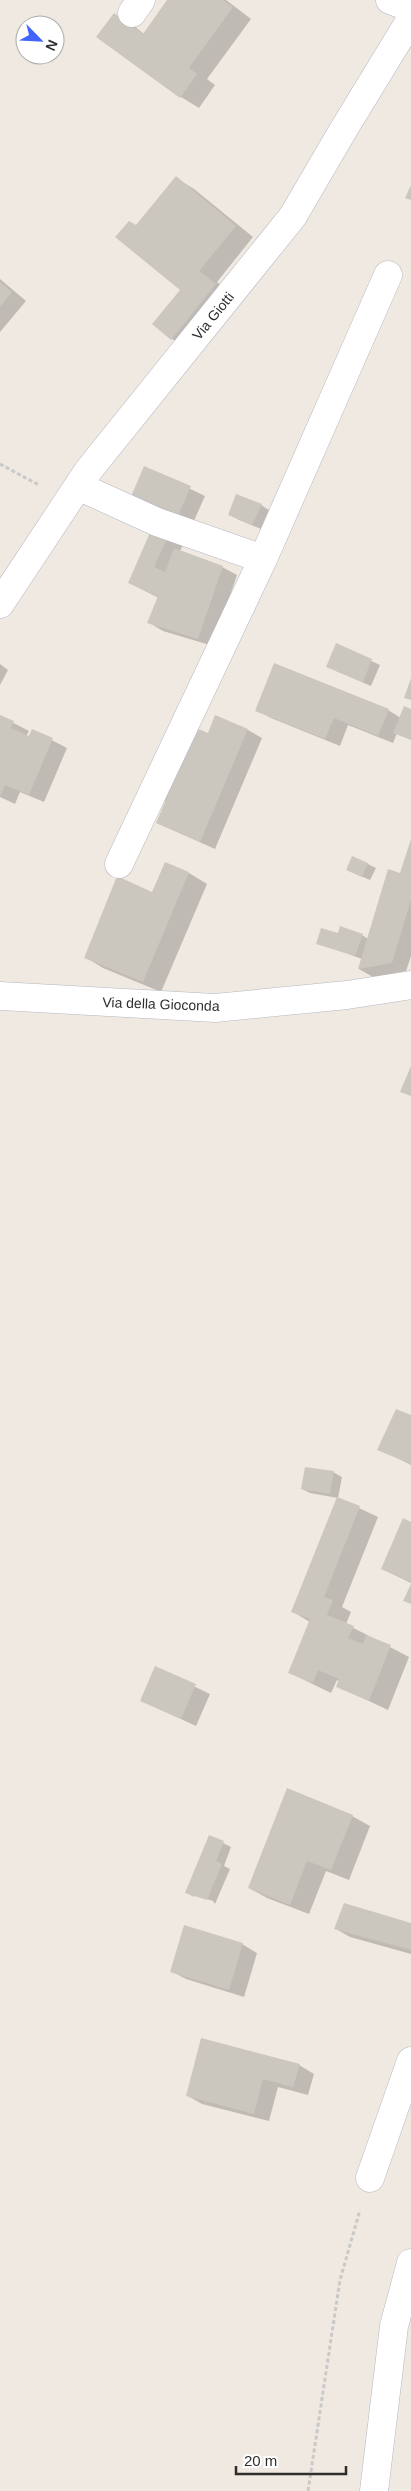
<svg xmlns="http://www.w3.org/2000/svg" width="411" height="2491" font-family="Helvetica,sans-serif">
<rect width="100%" height="100%" fill="#efe9e1"/>
<path fill="#0003" d="M169 0H226L251 19 207 79 215 85 199 108 181 97 98 37 133 25 144 34Z
M176 178 194 189 253 237 217 282 233 295 190 349 172 339 182 290 137 226Z
M0 279 26 301 0 332Z
M145 467 205 496 193 523 131 498Z
M261 505 269 510 261 529 237 519Z
M153 529 183 545 180 551 222 567 237 575 213 646 163 631 148 622 159 598 129 583Z
M337 645 380 665 371 686 336 671Z
M0 664 8 670 0 685Z
M256 710H388L401 718 411 710V740L397 733 393 743 348 725 340 746 271 718Z
M0 716 29 731 26 736 29 737 32 730 67 748 44 802 20 792 15 804 0 797Z
M248 730 262 738 215 849 157 823 209 734Z
M411 842V956L406 971 373 977 359 969 362 959 318 943 339 935H362L368 939 401 874Z
M353 857 376 868 370 880 356 874Z
M189 873 207 884 161 992 103 968 85 957 153 893Z
M411 1417V1465L379 1449Z
M333 1472 342 1477 338 1498 378 1517 342 1607 351 1612 346 1624 409 1657 388 1710 337 1686 339 1681 337 1680 331 1693 290 1673 310 1622 293 1612 338 1498 310 1493 302 1489Z
M411 1523V1583L382 1569Z
M156 1668 210 1694 196 1726 142 1701Z
M352 1816 370 1826 349 1880 326 1871 309 1914 267 1898 249 1888Z
M223 1843 231 1847 224 1866 230 1869 215 1904 213 1901 194 1895V1897L187 1893Z
M411 1924V1954L350 1937 336 1929Z
M242 1944 257 1953 244 1997 186 1979 171 1971Z
M299 2065 314 2074 308 2095 278 2087 269 2121 202 2104 188 2096Z"/>
<path fill="#cbc7bf" d="M167 0H223L233 7 189 68 197 74 180 98 96 37 114 13 143 34Z
M176 176 236 226 199 271 216 284 171 340 152 324 180 290 115 237 129 221 136 225Z
M411 185V200L405 198Z
M0 282 12 292 0 307Z
M144 466 191 486 178 516 130 499Z
M236 494 262 504 252 525 228 515Z
M152 528 169 535 154 567 165 572 174 548 223 566 198 639 147 623 158 596 128 583Z
M336 643 372 659 363 682 326 667Z
M274 663 389 709 378 736 334 718 325 739 255 711Z
M411 678V700L404 698Z
M404 706 411 709V740L393 733Z
M0 715 14 721 11 728 29 736 32 729 53 738 29 795 5 785 0 797Z
M215 715 248 729 200 842 156 823 165 802 158 799 168 774 175 777 196 728 208 733Z
M411 839V900L392 963 358 969 388 869 400 873Z
M352 856 368 863 362 877 346 870Z
M165 862 189 872 143 982 84 958 117 876 152 892Z
M340 926 363 934 355 956 316 944 321 928 338 933Z
M411 1066V1096L400 1092Z
M396 1409 411 1415V1464L377 1450Z
M305 1467 334 1471 330 1494 301 1489Z
M337 1497 360 1506 324 1597 333 1600 327 1615 354 1626 348 1638 363 1644 366 1635 391 1645 369 1701 336 1687 339 1679 318 1670 313 1683 288 1673 310 1619 291 1612Z
M403 1518 411 1522V1582L381 1569Z
M411 1584V1604L403 1601Z
M155 1666 196 1684 181 1719 140 1701Z
M287 1788 353 1815 331 1870 307 1861 290 1905 248 1888Z
M209 1835 224 1841 216 1861 222 1864 207 1900 185 1893Z
M344 1903 411 1923V1950L334 1929Z
M184 1925 243 1943 229 1990 170 1972Z
M201 2038 300 2064 293 2087 263 2079 254 2114 186 2096Z"/>
<g fill="none" stroke-linecap="round" stroke-linejoin="round">
<g stroke="#b4b7c1" stroke-width="29">
<path id="minor" d="M390 0 411 8
M132 13 141 0
M78 486 157 522 263 559
M0 604 88 471 293 216 342 132 411 19
M119 864 263 559 388 275
M0 996 215 1008 347 995 411 985
M370 2178 411 2061
M374 2491 394 2326 411 2263"/>
</g>
<path stroke="#c9c9c9" stroke-width="3" stroke-dasharray="4 2.5" stroke-linecap="butt" d="M0 464 39 485
M308 2491 340 2280 360 2210"/>
<use href="#minor" stroke="#fff" stroke-width="28"/>
</g>
<g text-anchor="middle" dominant-baseline="central" stroke-width="5" stroke-linejoin="round" paint-order="stroke">
<g font-size="14" fill="#2e2e2e" stroke="#fff">
<text transform="translate(213 316) rotate(-51)">Via Giotti</text>
<text transform="translate(161 1004) rotate(2)">Via della Gioconda</text>
</g>
</g>
<g transform="translate(40 40) rotate(114)"><circle r="24" fill="#ffffff" stroke="#ababab"/>
<path d="M0-4L9 19L0 12L-9 19Z" fill="#4264fb"/>
<text y="-8" font-size="14" font-weight="bold" text-anchor="middle" fill="#2e2e2e">N</text>
</g>
<path d="M236 2466v8h110v-8" fill="none" stroke="#2e2e2e" stroke-width="2.5"/>
<text x="244" y="2466" font-size="15" fill="#2e2e2e" stroke="#ffffff" stroke-width="4" paint-order="stroke">20 m</text>
</svg>
